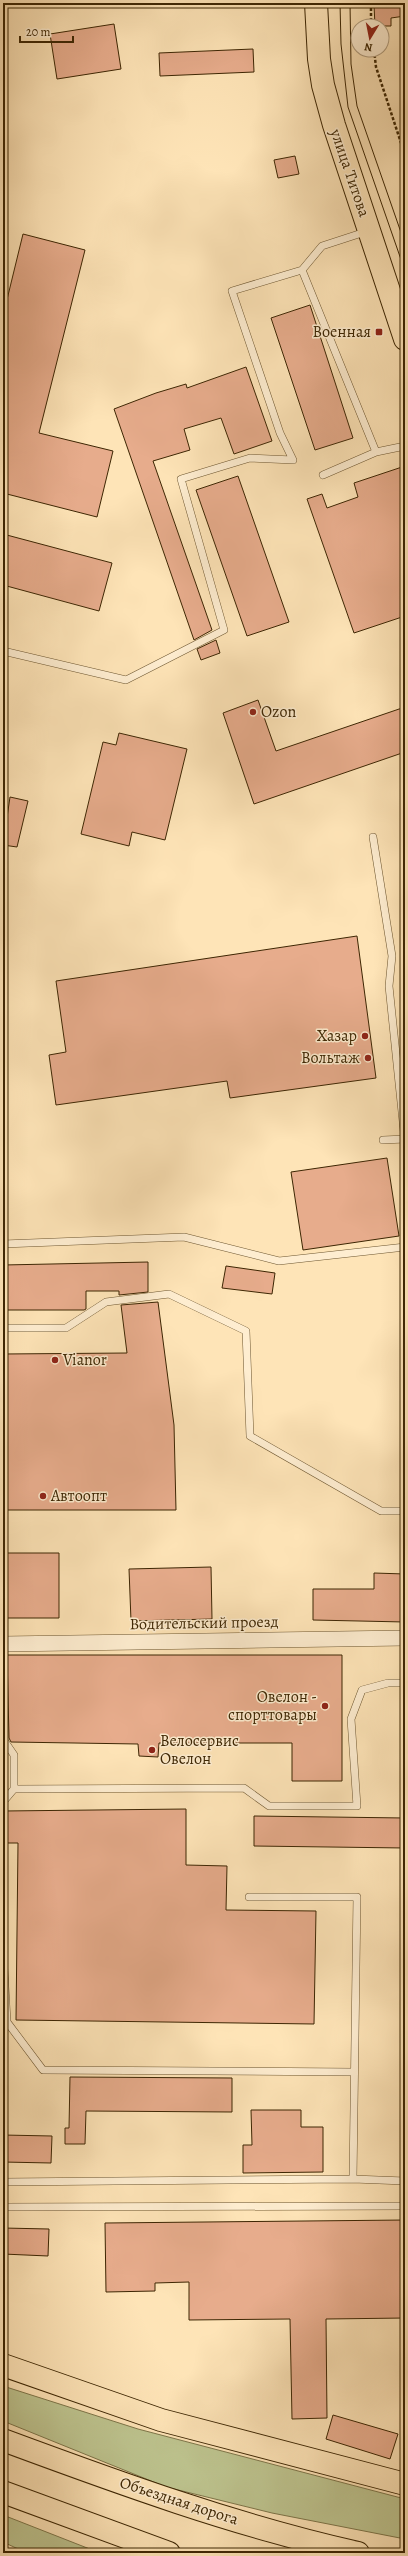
<svg xmlns="http://www.w3.org/2000/svg" width="408" height="2556" font-family="Alegreya,serif">
<rect width="100%" height="100%" fill="#fee4b7"/>
<filter id="stains"><feTurbulence type="fractalNoise" baseFrequency=".005" numOctaves="4"/><feColorMatrix values="0 0 0 0 .2 0 0 0 0 .09 0 0 0 0 .02 0 0 0 .5 -.17"/></filter>
<radialGradient id="worn" r=".72"><stop offset=".6" stop-color="#630" stop-opacity="0"/><stop offset="1" stop-color="#630" stop-opacity=".3"/></radialGradient>
<path fill="#bec590" stroke="#7e764a" d="M3 2386 138 2429 405 2499V2539L272 2513 166 2487 3 2421Z
M3 2515 100 2553H27L3 2542Z"/>
<path fill="#e7ac8c" stroke="#3d2603" d="M405 3V16L391 18V26H375L374 5Z
M114 24 121 69 57 79 50 34Z
M253 49 254 72 160 76 159 53Z
M295 156 299 174 278 178 274 160Z
M23 234 85 250 39 433 113 451 97 517 3 493V316Z
M310 305 353 438 315 450 271 318Z
M246 367 272 441 234 454 221 418 184 429 190 450 153 461 212 630 194 640 114 409 156 393 186 384 187 388Z
M405 466V616L354 633 307 499 322 494 327 508 358 497 354 483Z
M238 476 289 622 247 636 196 490Z
M3 534 112 563 99 611 3 585Z
M216 640 220 653 201 660 197 649Z
M258 700 276 751 405 707V752L254 804 223 713Z
M119 733 187 749 165 840 132 832 129 846 81 834 103 742 116 745Z
M10 797 28 801 17 847 3 845Z
M357 936 376 1078 230 1098 227 1081 56 1105 49 1055 66 1052 56 981Z
M387 1158 399 1236 303 1250 291 1172Z
M148 1262V1292L119 1295V1291H86V1309L84 1310H3V1265Z
M226 1266 275 1273 272 1294 222 1288Z
M158 1302 174 1425 176 1510H3V1354L127 1353 121 1305Z
M3 1553H59V1618H3Z
M211 1567 212 1619 131 1621 129 1569Z
M374 1573 405 1574V1622L313 1620V1589H374Z
M7 1655H342V1781H292V1743H159L158 1757 139 1756 138 1744 11 1742 9 1738Z
M186 1809V1865L227 1866 226 1910 316 1911 314 2024 16 2020 18 1843H3V1811Z
M254 1816 405 1818V1848L254 1846Z
M70 2077 232 2078V2112L86 2111 85 2144H65V2128H69Z
M251 2110H301V2127H323V2172L243 2173V2145H252Z
M3 2135 52 2136 51 2163 3 2162Z
M405 2220V2318L326 2319 327 2418 292 2419 290 2319 189 2320V2282L155 2283V2291L106 2292 105 2223Z
M3 2228 49 2229 48 2256 3 2254Z
M333 2415 398 2434 390 2459 326 2439Z"/>
<g fill="none" stroke-linecap="round" stroke-linejoin="round">
<g stroke="#6d5630" stroke-width="8">
<path id="lane" d="M302 270 376 452 405 446
M323 475 376 452
M3 651 126 680 224 630 181 479 250 458 293 460 280 433 232 291 302 270 322 246 368 231
M373 837 392 956 389 986 405 1141
M383 1140 405 1139
M3 1244 184 1237 279 1261 405 1247
M3 1328H66L106 1302 169 1294 246 1331 250 1436 381 1511H405
M3 1739 14 1755V1789
M3 1802 14 1789 244 1788 269 1806H357L351 1719 362 1690 388 1683H405
M249 1897H357L353 2179
M3 1951 7 2022 43 2070 354 2072
M3 2182 353 2179 405 2181
M3 2207 405 2206"/>
</g>
<g stroke="#6d5630" stroke-width="16">
<path id="street" d="M3 1644 405 1638"/>
</g>
<g stroke="#3d2603" stroke-width="24">
<path id="primary" d="M316 3 319 59 323 85 334 125 405 339
M3 2365 161 2420 405 2484
M3 2440C119 2483 237 2526 358 2553
M3 2492 169 2553"/>
</g>
<path stroke="#3d2603" stroke-width="2.5" stroke-dasharray="3 2" stroke-linecap="butt" d="M371 3V26
M374 50 376 67 405 155"/>
<use href="#lane" stroke="#feedd0" stroke-width="7"/>
<use href="#street" stroke="#feedd0" stroke-width="15"/>
<use href="#primary" stroke="#fee4b7" stroke-width="22"/>
<path stroke="#3d2603" stroke-width="1" d="M340 3 341 44 348 107 405 271
M350 3 351 64 357 106 405 244"/>
</g>
<g fill="#8f2418" stroke="#feedd0" stroke-width="1.5">
<rect x="375" y="328" width="8" height="8" rx="2"/>
<circle cx="253" cy="712" r="4"/>
<circle cx="365" cy="1036" r="4"/>
<circle cx="368" cy="1058" r="4"/>
<circle cx="55" cy="1360" r="4"/>
<circle cx="43" cy="1496" r="4"/>
<circle cx="325" cy="1706" r="4"/>
<circle cx="152" cy="1750" r="4"/>
</g>
<g text-anchor="middle" dominant-baseline="central" stroke-width="3" stroke-linejoin="round" paint-order="stroke">
<g font-size="16" fill="#3d2603" stroke="#feedd0">
<text transform="translate(350 173) rotate(71)">улица Титова</text>
<text transform="translate(204 1623) rotate(-1)">Водительский проезд</text>
<text transform="translate(179 2501) rotate(18)">Объездная дорога</text>
</g>
<g font-size="16" fill="#3d2603" stroke="#feedd0" text-anchor="end">
<text x="371" y="332">Военная</text>
<text x="261" y="712" text-anchor="start">Ozon</text>
<text x="357" y="1036">Хазар</text>
<text x="360" y="1058">Вольтаж</text>
<text x="63" y="1360" text-anchor="start">Vianor</text>
<text x="51" y="1496" text-anchor="start">Автоопт</text>
<text x="317" y="1697">Овелон -<tspan x="317" dy="18">спорттовары</tspan></text>
<text x="160" y="1741" text-anchor="start">Велосервис<tspan x="160" dy="18">Овелон</tspan></text>
</g>
</g>
<rect width="408" height="2556" fill="none" stroke="#fee4b7" stroke-width="16"/>
<rect x="4" y="4" width="400" height="2548" fill="none" stroke="#3d2603" stroke-width="2"/>
<rect x="8" y="8" width="392" height="2540" fill="none" stroke="#3d2603"/>
<g transform="translate(370 38) rotate(190)"><circle r="19" fill="#feedd0" stroke="#b19d7e"/>
<path d="M0-3L7 15L0 10L-7 15Z" fill="#8f2418"/>
<text y="-6" font-size="11" font-weight="bold" text-anchor="middle" fill="#3d2603">N</text>
</g>
<path d="M20 36v6h53v-6" fill="none" stroke="#3d2603" stroke-width="2"/>
<text x="26" y="36" font-size="12" fill="#3d2603" stroke="#feedd0" stroke-width="3" paint-order="stroke">20 m</text>
<rect width="100%" height="100%" filter="url(#stains)"/>
<rect width="100%" height="100%" fill="url(#worn)"/>
</svg>
